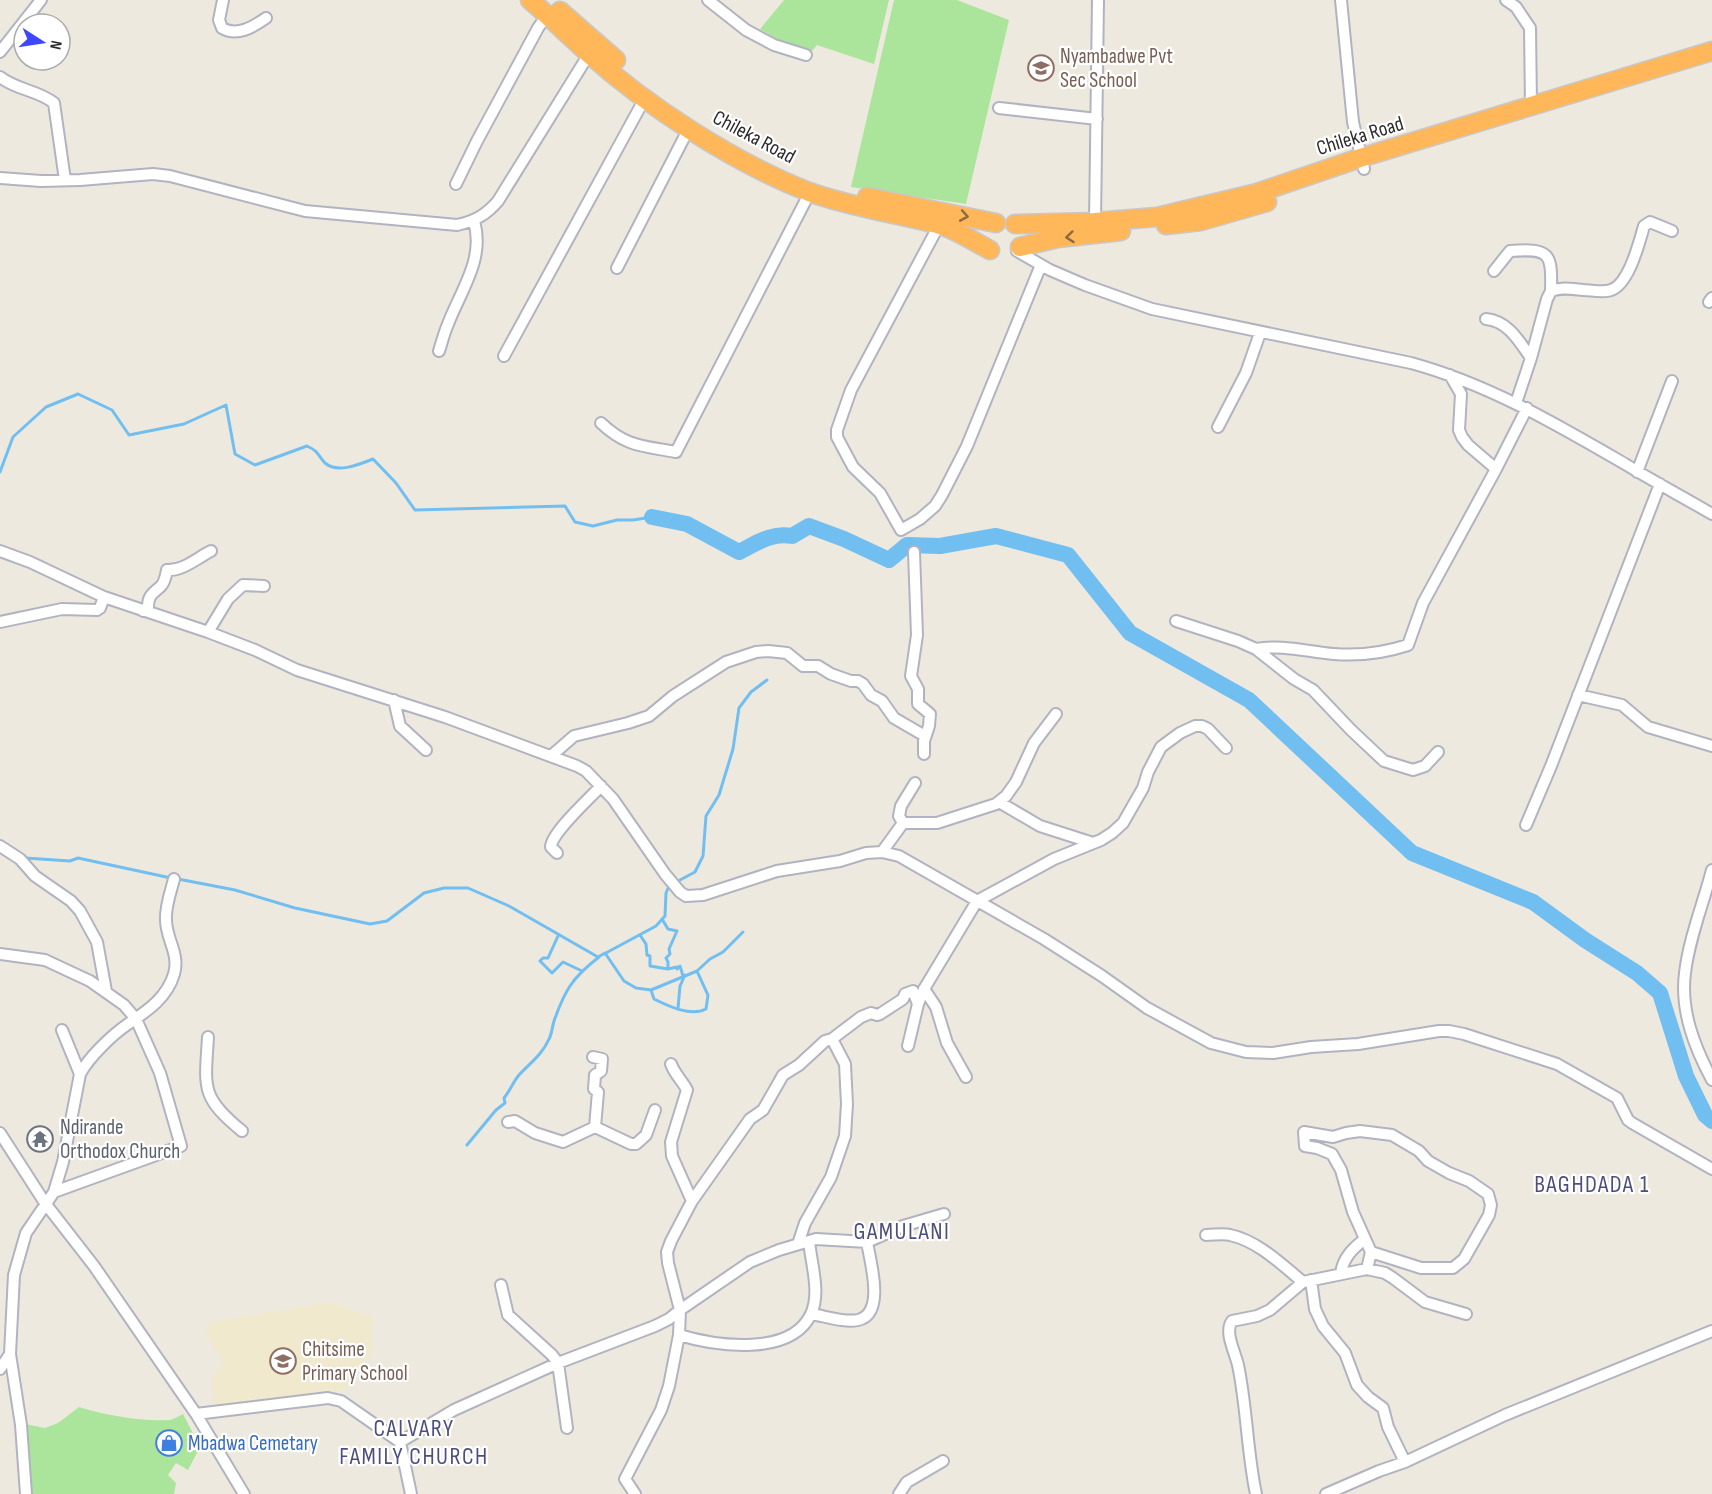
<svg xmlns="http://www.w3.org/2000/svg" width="1712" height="1494" font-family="'Sofia Sans Condensed',sans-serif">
<rect width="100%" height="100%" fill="#eee9df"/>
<path fill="#f0e9ce" d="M330 1302 372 1316V1353L345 1390 213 1406 212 1375 224 1363 205 1333 211 1322Z"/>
<path fill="#aae59b" d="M784 0H889L874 64 817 45 812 51 779 40 760 29Z
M894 0H957L1009 20 966 204 851 187Z
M79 1407C102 1415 146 1422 170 1420 174 1419 179 1416 183 1414L200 1447 188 1470 176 1463 168 1475 176 1483 174 1494H27L25 1424 45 1428 58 1423Z"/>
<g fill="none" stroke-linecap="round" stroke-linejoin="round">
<path stroke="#71bef1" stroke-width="3" d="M0 472 13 437 46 407 78 394 112 410 129 435 184 424 226 405 235 454 255 465 307 446C318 451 318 455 325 463 338 474 360 464 373 459L396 483 415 510 565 506 575 522 593 526 617 520H633L652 517
M25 858 70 861 78 858 171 878
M178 879 235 890 295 908 370 924 387 921 424 893 444 888H468L509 906 598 957 605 953 624 981 636 988 651 990 697 971 710 959 723 952 743 932
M680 880 695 872 703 856 706 816 719 795 733 749 739 708 751 692 767 680
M662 919 668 929 677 931 669 949 670 954 666 958 668 962V969
M640 935 646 944 647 955 650 956V966L668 969 677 967V969L680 966 683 976
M558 936 548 958H543L540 961 552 973 563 962 582 971
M604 954 656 926 665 916 666 893 669 886
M651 990 654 999C668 1006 691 1017 706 1009L708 995 697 971
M678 1008 680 986 685 975
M467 1145 496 1110 505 1103 504 1098C510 1091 513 1082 519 1075 530 1063 542 1055 549 1039 552 1034 552 1027 554 1021 565 990 572 978 599 957"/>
<path stroke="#71bef1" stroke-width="16" d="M652 517 687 524 739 552C757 543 772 532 792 536L809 526 844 539 889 560 907 545 940 546 996 536 1068 555 1130 633 1249 700 1412 853 1533 902 1585 940 1637 973 1660 993 1686 1076 1705 1115 1712 1121"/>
<g stroke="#b2b3c0" stroke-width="14">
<path id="street" d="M223 0 219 20 222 28C237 37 253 27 266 18
M708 0 746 30 774 45 806 55
M1341 0 1353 122 1364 169
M1506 0 1516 7 1530 28 1531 106
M0 52 41 0
M0 77C16 90 38 90 54 103L65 180
M999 108 1097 119
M0 178 41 181 80 180 153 174 170 176 305 211 457 225C475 221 486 215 498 201L589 54
M456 184 477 141 538 28 547 15
M1095 222 1098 0
M939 225 851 390 837 430V437L853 467 880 493 901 530 920 519 935 506 942 495 967 446 1041 265
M1017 251 1050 270 1085 285 1152 309 1411 363C1488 384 1556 424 1625 464 1653 481 1683 497 1712 514
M617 268 689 128
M1494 271 1510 251C1550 248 1552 253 1551 291
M1709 302 1712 298
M1486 319C1508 321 1519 341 1531 358
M439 351C442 342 444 333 448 324 461 290 485 259 474 221
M504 356 645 98
M1450 375 1461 394 1459 430 1462 437 1468 445 1496 469
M1516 403 1531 358 1547 299 1551 291C1562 287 1572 289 1583 290 1591 290 1603 293 1611 290 1629 284 1639 243 1644 226L1650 222 1672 231
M601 423C626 447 644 446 676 452L810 192
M1218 427 1246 373 1260 333
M1637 472 1672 381
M0 551 30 562 104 597 208 632 255 650 297 670 445 717 577 766 586 771 613 799 665 874 680 892 686 896 703 895 777 871 840 861 866 853 882 852 899 856 1044 939 1102 976 1147 1008 1211 1043 1246 1052 1273 1053 1311 1047 1358 1044 1439 1031H1449L1464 1034 1557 1064 1617 1098 1628 1120 1632 1123 1712 1169
M914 552 917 635 911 676 918 689V704L930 714 929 726 924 741V754
M143 611 148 607C148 594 154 593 161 586 165 582 166 575 167 570 183 571 197 558 211 551
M1176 621 1238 641 1256 649 1294 679 1313 690 1351 730 1384 761 1413 770 1425 766 1438 752
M0 622 62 609 97 610 100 608 104 597
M208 632 228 599 243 585 264 586
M1256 649C1282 644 1308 652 1334 654 1360 656 1384 653 1408 645L1423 603 1496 469 1527 408
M1578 695 1622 705 1648 727 1712 746
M394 700 400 726 426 750
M551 756 574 736 628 723 649 716 673 696 726 662 756 652 768 651 787 653 803 666H818L831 674 851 681H858L863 684 871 695 882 701 894 718 925 736
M999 802 1040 826 1093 843
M903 823H937L996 804 1006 796 1016 782 1034 743 1056 714
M903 823 899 816 901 806 915 783
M1526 825 1551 766 1660 484
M0 846 20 859 35 876 71 901 80 911 97 942 106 991
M882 852 903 823
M557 853 551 847C551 833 590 798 601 786
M1712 870C1703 904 1689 939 1685 973 1680 1011 1695 1048 1712 1080
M0 954 45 960 90 981 124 1005 136 1019 160 1073 181 1146 54 1192
M924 989 936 1007 947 1043 966 1077
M62 1030 80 1074
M208 1037C205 1087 200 1097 242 1131
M908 1046 918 1004 924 989 977 901 1054 859 1101 840 1112 833 1123 823 1143 788 1148 772 1161 747 1180 733 1195 726H1202L1208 729 1226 748
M593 1057 602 1059 601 1071 595 1075 594 1089 598 1092 595 1127
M671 1064C675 1075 682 1080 687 1090L671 1142 672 1156 692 1201
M508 1122 515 1121 535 1133 563 1142 595 1127 631 1144H636L646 1135 655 1110
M0 1133 45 1203 94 1266 196 1414 244 1494
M1206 1235C1214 1235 1223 1233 1230 1235 1258 1241 1281 1264 1303 1282
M798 1244 805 1223 831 1177 845 1136 847 1104 845 1064 832 1039
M1367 1269 1371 1252 1353 1212 1341 1170 1332 1154 1317 1148 1305 1146 1304 1132 1333 1137 1346 1133 1360 1131 1392 1135 1419 1151 1428 1161 1449 1173 1469 1181 1488 1194 1491 1205 1489 1215 1464 1259 1453 1268H1421L1371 1252
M1341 1273C1343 1258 1353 1248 1365 1239
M1311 1280 1315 1309 1323 1326 1345 1353 1357 1385 1368 1397 1383 1408 1388 1427 1405 1462
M501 1285 508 1315 552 1355 558 1363 567 1428
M811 1314C825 1316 844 1323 858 1320 886 1314 870 1261 867 1242
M679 1335C716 1346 791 1357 811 1314 821 1293 811 1263 809 1241
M0 1369 10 1354
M196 1414 328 1398 341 1401 400 1442 454 1410 558 1363 655 1326 669 1319 680 1310 750 1262 779 1250 816 1239 867 1242 903 1226 944 1214
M400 1442 411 1494
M26 1494 21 1425 10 1354 14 1275 26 1233 54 1192 63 1162 80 1074C89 1057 112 1035 128 1024 147 1011 167 998 174 974 180 954 166 939 166 920 165 907 171 891 174 879
M635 1494 625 1479 661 1410 669 1386 679 1335 680 1310 668 1263 667 1252 671 1241 692 1201 750 1119 763 1110 783 1075 799 1065 825 1041 832 1039 861 1017 871 1013 877 1015 880 1014 903 999 905 994 913 991 918 1004
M899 1494 907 1482 943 1461
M1256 1494C1247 1452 1247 1408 1238 1365 1235 1352 1224 1332 1232 1321L1257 1316 1270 1310 1303 1282 1367 1269 1385 1273 1393 1278 1425 1302 1466 1314
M1326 1494 1379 1471 1405 1462 1505 1415 1712 1331"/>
</g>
<g stroke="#c8c8c8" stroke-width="21">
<path id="highway" d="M530 0C550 17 568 35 587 52 648 107 733 162 809 192 851 207 894 213 937 224 955 229 973 241 990 250
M560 11 616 60
M867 197 996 223
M1015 224 1095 222 1157 217 1257 193 1360 158 1712 51
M1166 225 1201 221 1267 202
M1020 247 1058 238 1121 231"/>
</g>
<use href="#street" stroke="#fff" stroke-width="10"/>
<use href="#highway" stroke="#ffb759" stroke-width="18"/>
</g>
<defs><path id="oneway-chevron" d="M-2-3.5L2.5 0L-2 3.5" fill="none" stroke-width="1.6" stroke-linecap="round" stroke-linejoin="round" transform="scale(1.5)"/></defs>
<g stroke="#8b6b40">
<use href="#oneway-chevron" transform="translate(964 216) rotate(10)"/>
<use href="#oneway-chevron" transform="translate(1070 237) rotate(174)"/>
</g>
<defs>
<g id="school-ring" transform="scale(1.35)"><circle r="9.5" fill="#fff" stroke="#8d6e63" stroke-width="1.5"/><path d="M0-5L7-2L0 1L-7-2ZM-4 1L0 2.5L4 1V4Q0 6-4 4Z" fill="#8d6e63"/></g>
<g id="temple-ring" transform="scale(1.35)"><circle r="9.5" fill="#fff" stroke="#6b7280" stroke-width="1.5"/><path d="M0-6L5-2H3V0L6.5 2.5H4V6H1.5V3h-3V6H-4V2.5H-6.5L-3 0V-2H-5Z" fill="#6b7280"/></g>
<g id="shop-ring" transform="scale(1.35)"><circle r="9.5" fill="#fff" stroke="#3f7fe0" stroke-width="1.5"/><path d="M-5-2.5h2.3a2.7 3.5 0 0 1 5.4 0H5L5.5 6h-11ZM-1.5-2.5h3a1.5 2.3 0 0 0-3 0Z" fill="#3f7fe0"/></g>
</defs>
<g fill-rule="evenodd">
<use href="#school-ring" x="1041" y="68"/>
<use href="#temple-ring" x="40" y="1139"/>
<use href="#school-ring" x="283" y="1361"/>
<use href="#shop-ring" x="169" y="1443"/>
</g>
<g text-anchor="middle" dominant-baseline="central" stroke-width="4.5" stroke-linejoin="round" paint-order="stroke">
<g font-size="21" fill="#785e54" stroke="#fff" text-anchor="start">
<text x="1060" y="56">Nyambadwe Pvt<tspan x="1060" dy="24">Sec School</tspan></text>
<text x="302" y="1349">Chitsime<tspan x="302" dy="24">Primary School</tspan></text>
</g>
<g font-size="21" fill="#2c2c2c" stroke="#fff">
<text transform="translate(1360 136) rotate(-17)">Chileka Road</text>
<text transform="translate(754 137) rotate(28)">Chileka Road</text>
</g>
<g font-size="21" fill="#5b616d" stroke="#fff" text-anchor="start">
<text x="60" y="1127">Ndirande<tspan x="60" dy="24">Orthodox Church</tspan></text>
</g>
<g font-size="21" fill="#366cbe" stroke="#fff" text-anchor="start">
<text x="188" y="1443">Mbadwa Cemetary</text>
</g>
<g font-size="24" letter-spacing="1.5" fill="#4b4e7e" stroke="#fff">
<text x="1592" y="1184">BAGHDADA 1</text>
<text x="902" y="1231">GAMULANI</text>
<text x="414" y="1428">CALVARY<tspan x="414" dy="28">FAMILY CHURCH</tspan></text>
</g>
</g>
<g transform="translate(42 42) rotate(102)"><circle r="28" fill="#ffffff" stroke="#ababab" stroke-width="1.5"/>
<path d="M0-4.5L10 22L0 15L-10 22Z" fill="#3d47fd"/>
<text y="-9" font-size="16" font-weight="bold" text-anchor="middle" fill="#2c2c2c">N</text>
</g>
</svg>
